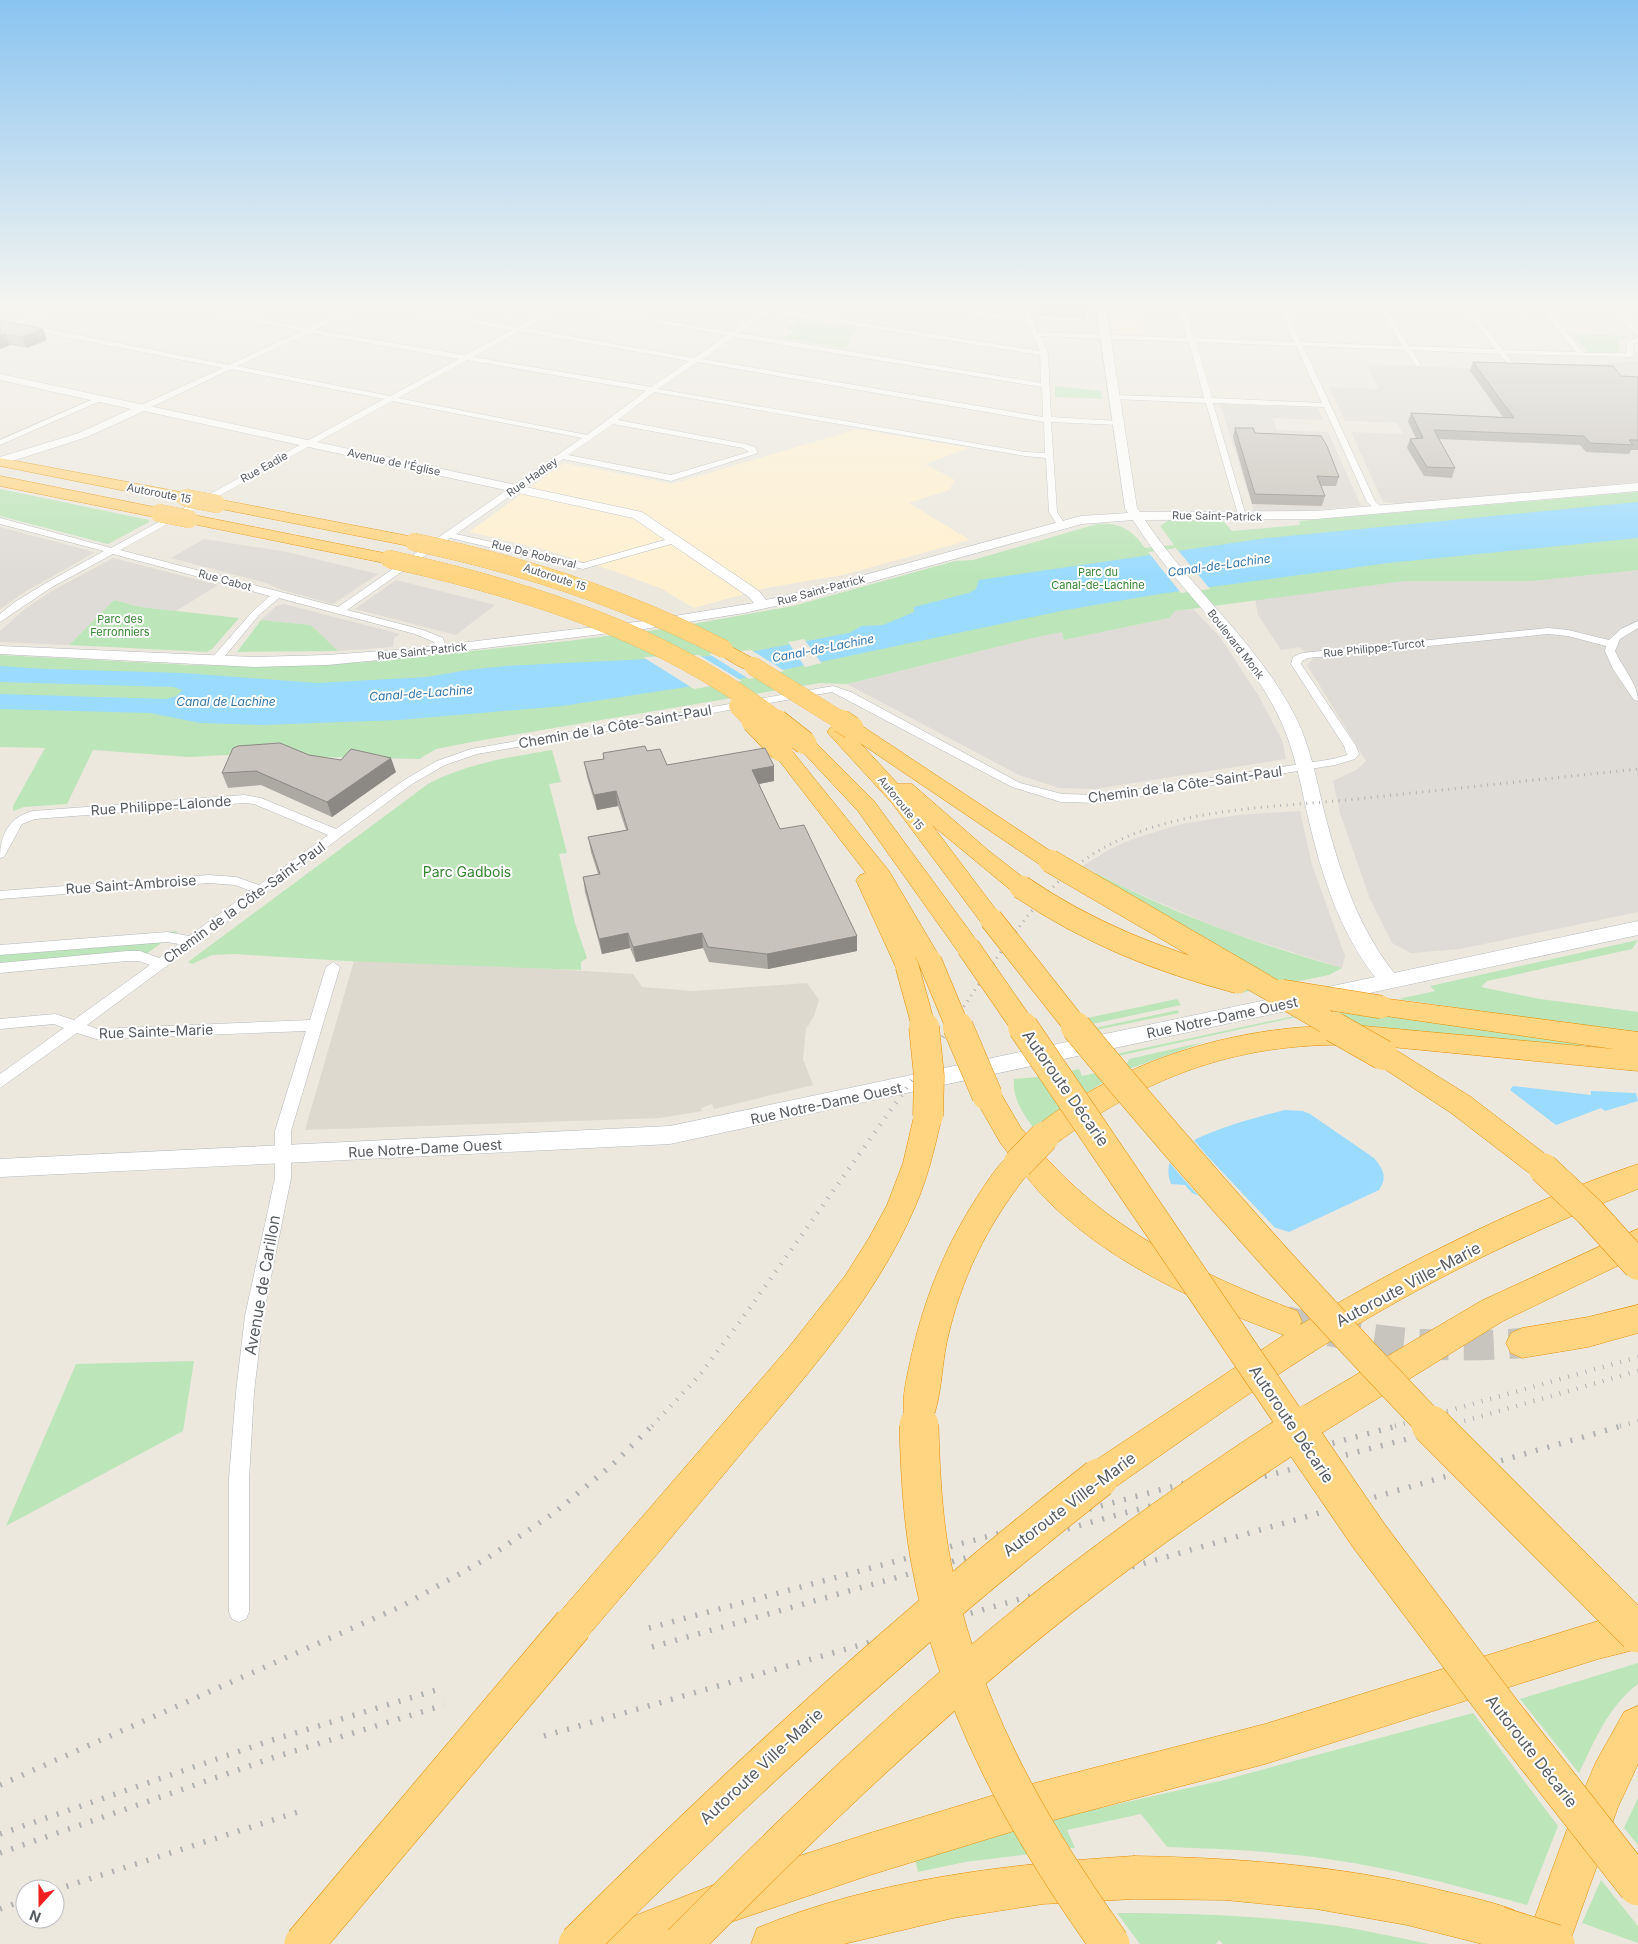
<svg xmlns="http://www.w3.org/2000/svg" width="1638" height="1944" font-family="Inter,sans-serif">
<rect width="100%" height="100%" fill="#ece8de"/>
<path fill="#fff0d0" d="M1111 307H1139L1144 334 1115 333Z
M857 429 969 448 925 464 955 480 949 490 909 503 970 540 843 575 766 588 694 608 662 589 614 571 542 549 469 532 564 463 672 484Z"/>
<path fill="#dfdbd6" d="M1638 361V482L1401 504 1383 502 1351 432 1403 434 1397 423 1345 421 1329 387 1379 389 1366 364 1513 370V368Z
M1220 404 1318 408 1323 420 1272 418 1277 430 1328 432 1361 506 1301 511H1254Z
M0 527 94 552V553L26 591 0 609Z
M204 539 287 552 378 574 333 604 282 590 266 583 171 558Z
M113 558 218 585 176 611 140 607 114 600 69 645 0 642V631L25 609 50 592Z
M1638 570V912L1460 949 1411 953 1392 943 1370 899 1340 813 1333 781 1358 769 1366 761 1307 665 1313 659 1300 647 1281 650 1258 615 1255 599 1405 581H1533Z
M396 580 452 594 495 605 456 635 355 609Z
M284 604 400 634 394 638 393 647 338 651 311 625 261 620 276 606Z
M1193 609 1220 637 1258 695 1282 740 1286 759 1095 789 1059 788 1019 775 847 684 1037 637 1062 632 1064 640 1169 618 1174 611Z
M1300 811 1312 865 1345 956 1342 968 1223 930 1126 888 1083 866 1110 849 1133 839 1181 824 1238 815Z"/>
<path fill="#ded9cf" d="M354 961 505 966 633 974 642 987 694 991 807 983 819 1000 814 1016 806 1029 803 1059 813 1085 714 1109 712 1104 701 1108 702 1111 660 1118 305 1130Z"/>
<path fill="#bce5b9" d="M799 320 806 321 859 329 846 340 852 341 844 348 784 338 794 331 786 329Z
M1572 334 1630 336V337L1618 340 1619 352 1615 353 1588 352Z
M1055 386 1101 391 1102 399 1055 397Z
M0 489 149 520V522L108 544 0 516Z
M1638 492V570L1533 581H1405L1175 611 1169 618 1064 640 1062 632 1037 637 847 684 820 683 477 741 436 749 419 759 227 755 189 757 93 750 67 804 24 807 13 811V806L45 748 0 747V655L192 665 287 666 366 662 568 641 670 628 793 606 955 561 973 560 1097 524C1119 522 1132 529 1145 548L1174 545 1160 526 1169 520 1223 521 1232 531 1300 525 1299 521Z
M114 600 140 607 239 618 212 649 207 652 69 645Z
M261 620 311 625 338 651 237 652Z
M552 750 561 782 549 784 567 853 559 854 575 923 587 958 581 962V970L346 961 235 954 212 955 192 964 188 962 428 784C465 764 510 757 552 750Z
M1096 873C1174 914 1256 944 1342 968L1329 975 1240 993 1092 876Z
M178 931 138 960 0 973V946Z
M1638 940 1632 949 1487 981 1481 987 1540 999 1638 1012V1032L1585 1026 1398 999 1435 991 1430 986Z
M1177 999 1181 1005 1092 1024 1087 1018Z
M1332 1008 1333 1009 1118 1056 1116 1054Z
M1178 1010 1179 1013 1096 1030 1095 1028Z
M1346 1011 1349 1014 1358 1012 1578 1041 1580 1046 1346 1025 1327 1015Z
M1204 1042 1129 1069 1126 1066 1129 1059Z
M1079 1069 1082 1076 1096 1073 1104 1082 1086 1093 1070 1071Z
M1039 1077 1062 1110 1036 1131C1024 1115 1012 1100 1014 1079Z
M194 1361 183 1431 6 1526 76 1364Z
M1638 1663V1684C1609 1705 1594 1742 1579 1773L1520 1699Z
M1473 1713 1558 1826 1527 1905C1469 1889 1411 1873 1353 1863 1292 1852 1229 1849 1167 1847L1141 1814 1067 1830 1075 1848H1070L1052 1819 1224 1780Z
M1638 1798V1845L1624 1828Z
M1015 1828 1031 1854 965 1862 918 1872 915 1859Z
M1601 1880 1638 1926V1943L1582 1923Z
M1117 1913C1191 1913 1265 1916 1338 1926 1369 1931 1399 1938 1429 1944H1223L1219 1940 1216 1944H1140Z"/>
<path fill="#9bdbff" d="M1638 502V538L1388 563 1159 594 1066 610 739 679 562 706 399 720 262 725 200 723 150 713 0 709V694L167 699 177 696 182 690 173 687 0 682V666L46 669 184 673 317 683 427 677 468 670 505 666 734 655 849 633 862 626 883 625 914 612V607L969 593 976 589 979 580 1267 538Z
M1513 1086 1591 1095V1091L1636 1093 1638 1101 1605 1111 1601 1108 1556 1125 1510 1090Z
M1285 1110 1303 1111 1310 1114 1374 1158C1383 1169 1388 1177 1379 1190L1289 1232 1257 1222 1192 1193 1185 1185 1171 1184C1167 1173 1167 1164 1174 1155 1188 1135 1260 1116 1285 1110Z"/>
<path fill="#ece8de" d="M1176 548 1210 589 1181 593 1148 552Z
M804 639 820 661 822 663 805 667 788 642Z
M751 650 785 671 749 679 709 654Z
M699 655 742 681 694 689 643 657Z
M1193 1139 1208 1157 1280 1233 1202 1200 1168 1161 1172 1152Z"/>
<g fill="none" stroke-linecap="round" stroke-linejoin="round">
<path stroke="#c7c5be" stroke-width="30" stroke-dasharray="30 15" stroke-linecap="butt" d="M1286 1321C1364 1342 1441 1350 1522 1343"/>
<g stroke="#b4b8bc" stroke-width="1">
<path id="street" d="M54 307H63L22 324 229 365 302 331 185 307H199L308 328 353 307H362L315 330 465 355 512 330 387 307H402L517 327 554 307H562L525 328 694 358 727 335 564 307H580L732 332 762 311 744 307H776L774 309 1040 351 1027 323 923 307H942L1026 318 1024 307H1030L1032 319 1038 332 1187 338 1179 307H1185L1194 338 1294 342 1279 307H1285L1301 342 1402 346 1380 307H1386L1409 346 1495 349 1464 307H1470L1503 350 1576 352 1539 307H1546L1584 353H1626L1627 342 1638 338V342L1633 344 1634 355 1630 357 1506 354 1517 368 1513 370 1499 354 1412 350 1421 365 1417 367 1405 350 1303 346 1375 501 1384 510 1380 513 1367 502 1324 407 1213 403 1246 516 1239 518 1206 403 1114 399 1110 397 1114 395 1204 398 1189 342 1040 336 1048 354 1051 417 1118 421 1122 423 1118 425 1051 422 1057 512 1065 524 1061 527 1058 526 1049 512 1046 458 1025 456 654 392 618 420 745 444 755 447 758 453 671 481 563 459 456 534 583 563 675 537 678 538V542L583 569 450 538 347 610 423 630 443 638 446 649 445 651H437L434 642 415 634 279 598 259 615 219 663H211V659L253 611 270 596 113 554 52 587 0 622V614L15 602 46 583 104 551 0 524V518L111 548 384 399 231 369 145 410H139V406L223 368 0 324V320L14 323ZM769 312 1040 355 1041 383 739 333ZM519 331 689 361 651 387 473 357ZM309 333 316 334 459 359 390 396 237 366ZM734 337 1042 387 1043 417 702 359ZM1196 342 1296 346 1322 403 1212 398ZM467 360 646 391 587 435 398 398ZM697 362 1044 422 1045 453 1025 452 658 389ZM392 401 582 438 338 607 120 550ZM613 424 743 448 749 452 671 475 568 455Z
M1609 307H1616L1638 330V336Z
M98 397 105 399 0 445V440Z
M1638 621V628L1620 639 1615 651C1622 667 1638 684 1638 701L1634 700 1613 669 1605 651 1606 646 1568 636 1548 634 1308 658 1302 661 1301 664 1356 746 1359 754 1355 759 1335 765 1100 803 1061 802 1012 787 832 692 477 754 445 765 412 784 87 1025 97 1029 310 1020 326 967 333 962 340 967 291 1131V1178L263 1316 254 1392 249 1479V1612L246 1619 239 1622 232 1619 229 1612V1479L236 1392 245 1316 275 1178V1131L306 1031 96 1039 77 1033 0 1088V1074L64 1028 54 1024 0 1029V1019L55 1014 74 1020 150 965 139 961H127L0 973V963L127 951H140L159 958 179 944 167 942 0 955V945L167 932 189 936 251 891 235 885 209 883 0 899V891L209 875 236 877 259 885 328 835 254 804 244 803 35 819 22 824 4 857 0 858C0 835 9 817 33 811L244 795 261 798 336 829 404 780 437 761 471 749 833 686 851 692 1020 783 1062 794 1100 795 1333 759 1347 755 1344 746 1291 664 1293 657 1302 653 1548 628 1568 630 1609 640 1621 629Z"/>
</g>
<g stroke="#b4b9bf" stroke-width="1">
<path id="secondary" d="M1096 307H1106L1137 508 1140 512 1316 511 1638 483V491L1316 519 1145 520C1190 588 1256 641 1294 714 1310 744 1316 778 1324 811 1339 869 1357 926 1394 973L1638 921V935L670 1144 0 1177V1159L670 1126 1375 977C1339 931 1321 873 1308 817 1300 782 1294 747 1278 715 1242 642 1176 589 1133 520L1082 524 820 596 744 613 644 629 410 657 327 665 254 667 0 654V646L254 657 327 655 410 649 644 621 754 603 749 597 633 518 144 411 87 437 0 465V457L79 433 131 409 0 380V374L642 512 759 591 766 600 813 589 1081 516 1128 513 1125 508Z"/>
</g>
<g stroke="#ea8e00" stroke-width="1">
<path id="highway" d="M0 458 186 493 194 498 186 503 0 466Z
M0 476 159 508 167 513 159 518 0 486Z
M217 499 414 537 420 539 422 542 420 545 414 547 211 507 209 504Z
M189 514 389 554 395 555 397 559 395 563 389 564 183 522 181 519 183 516Z
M724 643 760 662 762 666 760 670C745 674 730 660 717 653L715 649 717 645Z
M852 722 859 724 1058 856 1061 861 1058 866 1050 868 1042 866 860 743 898 784H912L989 851 1029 882 1033 887 1029 892 1021 895 1013 892 932 825 1003 919 999 925 991 927 983 925 892 803 827 732 830 728 842 727 845 724Z
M805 737 812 739 874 801 977 941 980 947 977 953 968 955 959 953 858 811 798 747 795 743 798 739Z
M781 744 788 746 889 871 942 961 939 967 930 970 921 967 915 956 919 966 916 972 907 975 898 972 856 880 860 875 866 873 771 750 774 746Z
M1381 998 1638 1032V1071L1391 1047 1471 1097 1553 1160 1557 1168 1553 1176 1543 1180 1533 1176 1451 1113 1374 1062 1370 1055 1374 1048 1378 1046C1253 1038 1154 1070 1054 1145L1044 1148 1035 1145C1103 1228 1199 1274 1297 1311L1302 1321 1300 1325C1407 1262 1520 1204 1638 1164V1189C1538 1228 1441 1274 1350 1329 1267 1379 1190 1435 1111 1490L1099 1495 1087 1490 1081 1478 1087 1466 1284 1335C1193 1301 1087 1254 1026 1176 987 1226 961 1278 947 1341 941 1368 942 1398 931 1423L919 1428 907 1423C900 1406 905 1386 909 1367 922 1303 945 1245 981 1191 989 1179 999 1163 1010 1155L1001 1144 973 1095 977 1087 987 1084 997 1087 1021 1128 1033 1142 1030 1137C1038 1120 1061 1109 1077 1099 1162 1047 1264 1022 1364 1026L1614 1049 1372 1014 1368 1007 1372 1000Z
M928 1105 938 1108 942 1116C935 1147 928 1177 915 1207 877 1296 811 1370 749 1444 695 1509 641 1574 586 1638L573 1644 560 1638 554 1625 560 1612 789 1347 845 1276 869 1238 887 1205 903 1163 914 1116 918 1108Z
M1638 1229V1256L1503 1321 1317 1436 1305 1440 1293 1436 1288 1424 1293 1412 1481 1301Z
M1638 1305V1333L1588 1347 1522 1358 1511 1353 1506 1343 1511 1333 1522 1328 1588 1317Z
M1638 1611V1649L1598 1659 1265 1764 1027 1827 870 1875 731 1922 675 1944H597L603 1928 619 1922 731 1878 870 1833 1027 1785 1265 1724 1598 1621Z
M1638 1706V1764L1618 1807 1569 1944H1525L1566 1832 1596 1762 1624 1712Z
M1134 1856C1238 1858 1339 1865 1440 1890 1465 1896 1490 1901 1514 1910L1520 1926 1514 1942 1508 1944H1482L1407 1925 1316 1909 1225 1900 1134 1899 1043 1904 953 1918 844 1944H751L757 1928C876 1879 1007 1864 1134 1856Z"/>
</g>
<use href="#street" fill="#fff" fill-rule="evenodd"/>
<use href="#secondary" fill="#fff" fill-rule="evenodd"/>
<use href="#highway" fill="#ffd582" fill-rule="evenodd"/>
<path stroke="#b0b1b1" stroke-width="3" stroke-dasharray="1 5.5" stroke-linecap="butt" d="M949 1028C988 973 1034 892 1090 856 1165 807 1270 808 1357 799 1450 789 1544 779 1638 769"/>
<path stroke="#b0b1b1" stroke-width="4.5" stroke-dasharray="1 8" stroke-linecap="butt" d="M652 1426 699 1376 739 1323 950 1027
M1395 1426 1638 1357
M1447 1426 1638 1371
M1620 1426 1638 1421"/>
<path stroke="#b0b1b1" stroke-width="5.5" stroke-dasharray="2 10" stroke-linecap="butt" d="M649 1628 1400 1425
M652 1647 1113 1516 1407 1439 1451 1425
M544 1736 1625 1425
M0 1785 402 1606 486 1559 554 1513 612 1465 653 1425
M0 1834 269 1741 443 1688
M0 1853 272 1758 444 1705
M55 1890 301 1811
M0 1909 25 1900"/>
<g stroke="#ea8e00" stroke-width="18" stroke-linecap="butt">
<path id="highway-bridge-far3" d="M186 498 217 504
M159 513 189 519
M414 542C523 565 625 598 724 649
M389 559C529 590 665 633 779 722
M753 666 843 722
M738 706 754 722"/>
</g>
<g stroke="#ea8e00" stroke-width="24" stroke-linecap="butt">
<path id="highway-bridge-far2" d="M753 721 781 750
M777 721 805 743
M841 721 852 728
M1050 861 1337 1028
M1021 887C1088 933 1160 961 1238 982
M991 919 1077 1028
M968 947 1024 1028
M930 961 958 1028
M907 966 924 1028
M1282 991 1381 1007"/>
</g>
<g stroke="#ea8e00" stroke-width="31" stroke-linecap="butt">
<path id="highway-bridge-far1" d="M924 1027 929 1076 928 1116
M958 1027 987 1095
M1023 1027 1294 1426
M1076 1027C1190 1165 1308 1297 1432 1426
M1334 1027 1383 1055
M1018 1164 1044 1137
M1543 1168 1590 1212 1638 1265
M919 1412V1426
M1302 1426 1305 1424"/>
</g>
<g stroke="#ea8e00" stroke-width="40" stroke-linecap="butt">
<path id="highway-bridge" d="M919 1425C920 1469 922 1513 930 1557 956 1702 1025 1825 1110 1944
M1293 1425 1369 1536 1503 1714 1638 1886
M1431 1425 1638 1633
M1498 1926 1555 1944
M304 1944 573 1625
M578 1944C743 1779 915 1622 1099 1478
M682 1944C802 1823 924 1705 1058 1599 1137 1537 1219 1480 1304 1425"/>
</g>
<use href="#highway-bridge-far3" stroke="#ffd582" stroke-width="18"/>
<use href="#highway-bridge-far2" stroke="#ffd582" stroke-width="23"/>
<use href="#highway-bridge-far1" stroke="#ffd582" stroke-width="30"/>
<use href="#highway-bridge" stroke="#ffd582" stroke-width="39"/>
</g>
<path fill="#aca9a3" d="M1037 307H1087L1085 318 1040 316Z
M0 320 43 329 47 340 27 348 10 345 0 349Z
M1473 362 1621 376 1638 377V450H1631L1629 454 1586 452 1580 445 1439 439 1455 468 1452 478 1424 476 1407 448 1410 439 1416 438 1408 422 1411 413 1503 417 1470 371Z
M1235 428 1255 433 1339 477 1336 486H1321L1325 496 1322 506 1252 504 1233 437Z
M647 751 667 765 774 766V781L759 784 780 829 857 936V951L768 969 709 962 703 948 636 962 630 948 602 954 585 892 583 877 598 874 591 852 588 837 626 830 618 806 597 810 587 777 584 762 603 759V753Z
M309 755 396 772 332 817 261 785 228 788 222 773Z"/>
<path fill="#8c8984" d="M43 329 47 340 27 348 22 337Z
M5 334 10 345 0 349V336Z
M391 758 396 772 332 817 327 802Z
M774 766V781L753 785 752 770Z
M616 791 618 806 597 810 594 795Z
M628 933 630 948 602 954 599 939Z
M702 933 703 948 636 962 633 947Z
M857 936V951L768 969 767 954Z"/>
<path fill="#c8c4bd" stroke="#8c8984" d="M0 320 43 329 22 337 5 334 0 336Z
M1473 362 1613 366 1621 376 1638 377V440H1629L1633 445 1590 443 1584 436 1434 430 1455 468 1427 467 1410 439 1423 438 1411 413 1514 418Z
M1235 428H1253L1255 433 1321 436 1327 446 1339 477 1317 476 1325 496 1255 494Z
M280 743 309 755 341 760 351 749 391 758 327 802 256 771 222 773 233 748 238 746Z
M645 746 647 751 660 749 667 765 765 748 774 766 752 770 780 829 804 825 857 936 767 954 708 947 702 933 633 947 628 933 599 939 583 877 600 874 588 837 628 830 616 791 594 795 584 762 604 759 603 753Z"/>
<linearGradient id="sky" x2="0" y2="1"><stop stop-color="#89c4f1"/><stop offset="0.53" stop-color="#f6f5f0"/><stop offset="1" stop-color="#f6f5f0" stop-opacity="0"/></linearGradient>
<rect width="1638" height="579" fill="url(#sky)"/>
<g text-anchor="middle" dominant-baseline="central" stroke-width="4" stroke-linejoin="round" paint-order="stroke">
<g font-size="11" fill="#575c60" stroke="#fff">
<text transform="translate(394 462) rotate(12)">Avenue de l'Église</text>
<text transform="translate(264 467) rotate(-29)">Rue Eadie</text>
<text transform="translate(532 477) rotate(-35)">Rue Hadley</text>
<text transform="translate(159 493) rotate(11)">Autoroute 15</text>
<text transform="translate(1217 516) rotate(1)">Rue Saint-Patrick</text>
<text transform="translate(534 554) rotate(14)">Rue De Roberval</text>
<text transform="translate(555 577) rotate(18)">Autoroute 15</text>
<text transform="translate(225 580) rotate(15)">Rue Cabot</text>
<text transform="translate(821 590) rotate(-15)">Rue Saint-Patrick</text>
<text transform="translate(1236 644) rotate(52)">Boulevard Monk</text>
<text transform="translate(1374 648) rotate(-6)">Rue Philippe-Turcot</text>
<text transform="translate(422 651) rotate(-6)">Rue Saint-Patrick</text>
<text transform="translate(901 803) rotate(51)">Autoroute 15</text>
</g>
<g font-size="11" fill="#348631" stroke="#fff">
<text x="1098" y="572">Parc du<tspan x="1098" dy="13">Canal-de-Lachine</tspan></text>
<text x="120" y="619">Parc des<tspan x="120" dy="13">Ferronniers</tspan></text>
</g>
<g font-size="12" font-style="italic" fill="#3477ab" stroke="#fff">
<text transform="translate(1219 565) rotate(-8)">Canal-de-Lachine</text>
<text transform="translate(823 648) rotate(-11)">Canal-de-Lachine</text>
<text transform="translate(421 693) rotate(-4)">Canal-de-Lachine</text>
<text x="226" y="701">Canal de Lachine</text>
</g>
<g font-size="14" fill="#575c60" stroke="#fff">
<text transform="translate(615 726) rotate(-10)">Chemin de la Côte-Saint-Paul</text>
<text transform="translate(1185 784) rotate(-8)">Chemin de la Côte-Saint-Paul</text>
<text transform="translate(161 805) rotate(-4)">Rue Philippe-Lalonde</text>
<text transform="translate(131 884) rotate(-4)">Rue Saint-Ambroise</text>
<text transform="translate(244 902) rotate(-36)">Chemin de la Côte-Saint-Paul</text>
<text transform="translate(1222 1017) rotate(-12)">Rue Notre-Dame Ouest</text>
<text transform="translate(156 1031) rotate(-2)">Rue Sainte-Marie</text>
<text transform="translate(826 1103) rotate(-12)">Rue Notre-Dame Ouest</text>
<text transform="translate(425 1148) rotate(-3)">Rue Notre-Dame Ouest</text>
</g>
<g font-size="14" fill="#348631" stroke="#fff">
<text x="467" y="871">Parc Gadbois</text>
</g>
<g font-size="16" fill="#575c60" stroke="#fff">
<text transform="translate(1066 1088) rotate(55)">Autoroute Décarie</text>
<text transform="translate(1408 1284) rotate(-28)">Autoroute Ville-Marie</text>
<text transform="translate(262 1285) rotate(-80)">Avenue de Carillon</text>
<text transform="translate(1292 1424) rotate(56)">Autoroute Décarie</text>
<text transform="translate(1069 1504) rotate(-37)">Autoroute Ville-Marie</text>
<text transform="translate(1532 1751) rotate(52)">Autoroute Décarie</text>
<text transform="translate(761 1766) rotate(-43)">Autoroute Ville-Marie</text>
</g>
</g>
<g transform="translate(40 1904) rotate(201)"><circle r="24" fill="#ffffff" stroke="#bcbebf"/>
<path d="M0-4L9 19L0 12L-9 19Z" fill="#f02021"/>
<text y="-8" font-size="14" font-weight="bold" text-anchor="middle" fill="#575c60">N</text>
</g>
</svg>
